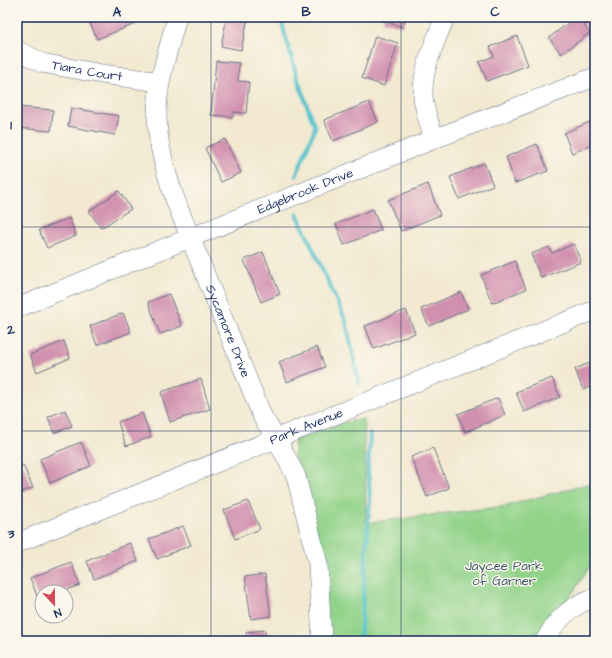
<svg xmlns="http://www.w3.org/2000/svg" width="612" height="658" font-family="'Architects Daughter',sans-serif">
<rect width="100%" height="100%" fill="#fbf7ec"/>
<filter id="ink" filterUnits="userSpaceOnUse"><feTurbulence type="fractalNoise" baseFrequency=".025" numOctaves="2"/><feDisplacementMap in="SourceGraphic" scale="8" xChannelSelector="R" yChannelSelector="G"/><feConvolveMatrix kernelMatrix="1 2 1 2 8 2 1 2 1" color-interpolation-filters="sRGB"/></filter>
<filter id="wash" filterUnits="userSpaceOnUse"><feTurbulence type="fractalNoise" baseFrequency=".012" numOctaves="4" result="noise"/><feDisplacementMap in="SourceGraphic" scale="16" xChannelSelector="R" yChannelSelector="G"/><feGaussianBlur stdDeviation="0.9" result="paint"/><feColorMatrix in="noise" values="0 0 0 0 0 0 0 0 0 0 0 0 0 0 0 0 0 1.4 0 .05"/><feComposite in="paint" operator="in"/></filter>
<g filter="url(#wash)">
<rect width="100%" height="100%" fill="#f2e9d0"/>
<path fill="#92d38a" stroke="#568174" d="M364 419 366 523 506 506 595 482V558L567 602 545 641H330L294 462 295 440 340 423Z"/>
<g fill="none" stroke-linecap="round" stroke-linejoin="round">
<path stroke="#57c3ce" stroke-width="4" d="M282 17 283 27 297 77 315 128 296 176
M297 214 346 321 359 383
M360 641 370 499 368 469 370 434"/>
</g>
<g id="blocks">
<path fill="#d190ae" d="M100 17H132L135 24 97 39 89 21Z
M227 17 248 18 241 50 221 46Z
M384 17H406L403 27 383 21Z
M576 17H587L590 21 584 25 590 33 561 54 549 38Z
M375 36 398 43 384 86 362 78Z
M517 36 528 65 487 81 479 62 494 56 490 47Z
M216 61 239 63 238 81 249 82 246 113 234 112 233 117 211 115Z
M369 102 378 122 333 141 324 120Z
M17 107 53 110 51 131 17 128Z
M71 108 119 116 115 135 68 126Z
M592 121 595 128V144L572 153 564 133Z
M225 139 241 173 221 182 205 148Z
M537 144 548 171 515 183 506 157Z
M484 163 493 185 459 199 450 177Z
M428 184 440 215 401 231 388 200Z
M119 191 131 209 101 228 89 211Z
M373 209 381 230 344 245 336 224Z
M69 218 76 236 47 248 39 230Z
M574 244 581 262 541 278 531 254 549 247 552 253Z
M263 252 280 294 261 302 244 260Z
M515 261 526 289 492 303 481 275Z
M461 292 468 309 429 326 421 309Z
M169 294 182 326 160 334 148 302Z
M406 310 415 333 374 349 365 326Z
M123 313 131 332 97 345 90 326Z
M64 341 70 358 37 372 30 355Z
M317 347 325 367 287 382 279 362Z
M595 361V392L592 386 583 390 575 369Z
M552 378 560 397 524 412 516 392Z
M201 379 210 409 170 422 161 392Z
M498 398 505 415 465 432 458 414Z
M65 410 72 426 54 433 48 417Z
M142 413 151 437 126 446 118 422Z
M81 442 91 466 50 483 40 459Z
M433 448 449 488 427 497 411 457Z
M23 465 33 488 17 494V468Z
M248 501 260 529 235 539 224 510Z
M183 526 191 545 157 559 149 539Z
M130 543 138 561 94 579 87 561Z
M71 562 80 585 62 592H42V600L39 601 30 578Z
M265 574 271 616 251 619 245 577Z
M265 630 266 641H247L246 632Z"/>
</g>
</g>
<g filter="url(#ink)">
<use href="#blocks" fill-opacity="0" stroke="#667086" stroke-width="1"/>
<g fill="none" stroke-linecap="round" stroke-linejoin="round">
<g stroke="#667086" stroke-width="20">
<g id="minor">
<path id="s1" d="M177 17C169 48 157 81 157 114 157 146 167 177 178 207L263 418 276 438 296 476 318 564 322 641"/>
<path id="s2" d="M17 50 42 63 102 74 160 82"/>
<path d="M434 139C430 125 423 108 423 94 422 69 436 40 445 17"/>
<path id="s3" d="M17 308 434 139 595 77"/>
<path id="s4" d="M17 543 595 310"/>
<path d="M545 641C555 621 573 603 595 598"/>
</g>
</g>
<use href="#minor" stroke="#fff" stroke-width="19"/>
</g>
</g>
<path fill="none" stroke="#1b2f5e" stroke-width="1" stroke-opacity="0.55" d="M211 17V641M401 17V641M17 227H595M17 431H595"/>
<g text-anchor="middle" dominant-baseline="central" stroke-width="3" stroke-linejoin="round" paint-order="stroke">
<g font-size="13" fill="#1b2f5e" stroke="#fbf7ec">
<text stroke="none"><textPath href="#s2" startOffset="74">Tiara Court</textPath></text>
<text stroke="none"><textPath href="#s3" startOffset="311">Edgebrook Drive</textPath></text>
<text stroke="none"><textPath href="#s1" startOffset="329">Sycamore Drive</textPath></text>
<text stroke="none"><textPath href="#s4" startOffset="312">Park Avenue</textPath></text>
</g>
<g font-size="13" fill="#395869" stroke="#fbf7ec">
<text x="504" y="566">Jaycee Park<tspan x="504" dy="15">of Garner</tspan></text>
</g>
</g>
<rect width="612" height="658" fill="none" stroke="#fbf7ec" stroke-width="44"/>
<g transform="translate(54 604) rotate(158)"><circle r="19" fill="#fbf7ec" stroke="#a1a7b3"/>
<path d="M0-3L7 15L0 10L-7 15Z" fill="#d1495b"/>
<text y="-6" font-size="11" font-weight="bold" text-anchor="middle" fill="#1b2f5e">N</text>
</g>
<rect x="22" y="22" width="568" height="614" fill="none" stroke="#1b2f5e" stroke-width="1.5"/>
<g font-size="13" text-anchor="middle" font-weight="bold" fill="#1b2f5e">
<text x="117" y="16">A</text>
<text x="306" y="16">B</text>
<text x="495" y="16">C</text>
<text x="11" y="129">1</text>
<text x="11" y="334">2</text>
<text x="11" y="538">3</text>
</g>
</svg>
